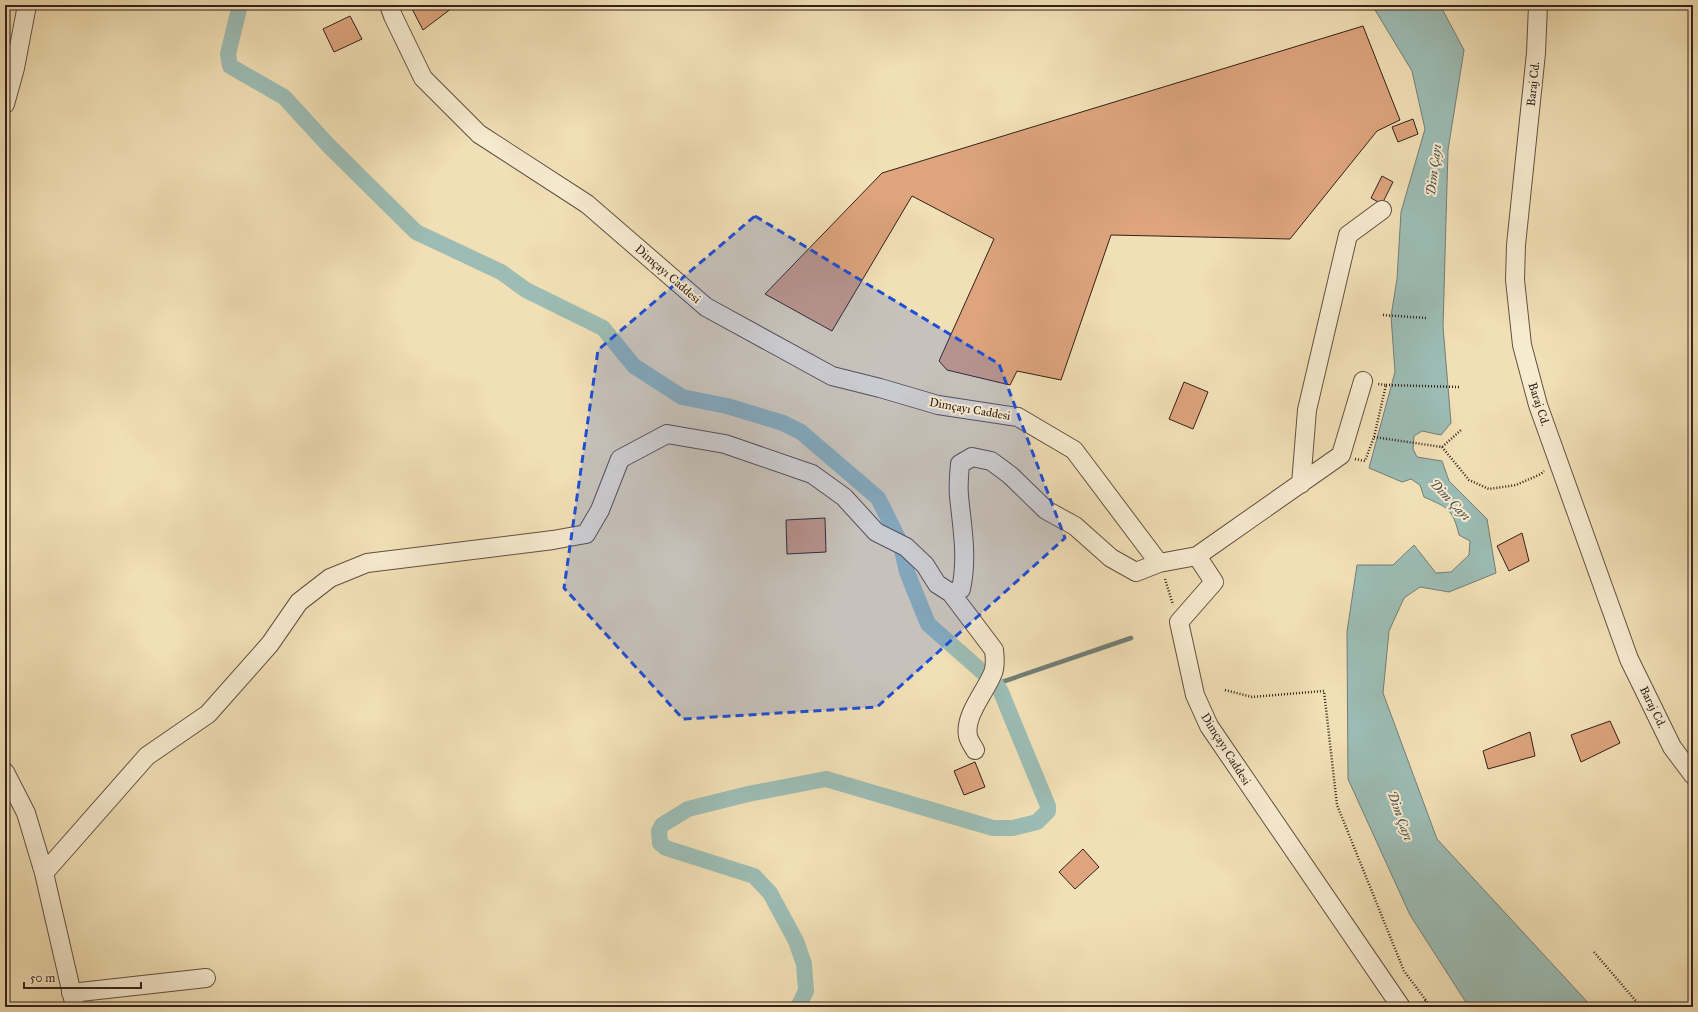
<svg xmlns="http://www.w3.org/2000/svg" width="1698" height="1012" font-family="'IM FELL Great Primer',serif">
<rect width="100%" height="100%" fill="#f1dfb5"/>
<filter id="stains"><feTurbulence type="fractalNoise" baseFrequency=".005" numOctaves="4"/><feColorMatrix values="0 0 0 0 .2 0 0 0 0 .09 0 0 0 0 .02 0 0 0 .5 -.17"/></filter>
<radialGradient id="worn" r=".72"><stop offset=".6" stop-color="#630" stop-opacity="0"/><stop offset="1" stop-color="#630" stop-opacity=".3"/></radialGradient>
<path fill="#9cbcb4" stroke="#727e77" d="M1372 5H1440L1464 50 1448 150 1443 327 1451 423 1441 435 1422 431 1414 436 1413 449 1417 457 1442 461 1449 481 1487 519 1496 573 1449 592 1420 587 1404 598 1389 631 1383 693 1437 839 1592 1007H1469L1410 915 1348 779 1347 632 1357 565H1393L1414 545 1436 573 1451 572 1469 555 1470 541 1459 535C1453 509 1447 507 1424 497L1420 485 1411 479 1402 482 1369 468 1395 372 1391 316 1397 279 1401 212 1425 129 1412 71Z"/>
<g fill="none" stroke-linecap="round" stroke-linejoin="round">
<path stroke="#727e77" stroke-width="4.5" d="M996 684 1131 638"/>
<path stroke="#9cbcb4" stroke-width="16" d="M240 5 228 54 230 66 284 97 329 146 416 232 501 272 526 290 603 328 634 366 682 397 727 406 783 423 801 432 878 498 899 540
M798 1007 806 991 804 964 796 941 770 893 754 876 666 848 660 843 659 831 662 825 688 809 748 794 826 779 993 828H1013L1037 822 1048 811V806L1001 692 996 684 928 624 907 572 902 550"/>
</g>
<path fill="#dda47d" stroke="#33211b" d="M410 5H456L423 30Z
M350 16 362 39 334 52 323 29Z
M1363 26 1400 120 1377 131 1290 239 1111 235 1061 380 1017 371 1010 385 947 370 939 361 994 239 912 196 832 331 765 294 882 173Z
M1413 119 1418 134 1398 142 1392 127Z
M1382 176 1393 182 1382 204 1371 198Z
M1184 382 1208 392 1193 429 1169 419Z
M825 518 826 552 787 554 786 520Z
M1522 533 1529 561 1509 571 1497 546Z
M1610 721 1620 743 1581 762 1571 735Z
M1530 732 1535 756 1488 769 1483 751Z
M975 762 985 787 964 795 954 771Z
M1083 849 1099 867 1075 889 1059 872Z"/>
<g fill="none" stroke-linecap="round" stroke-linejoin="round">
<g stroke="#625042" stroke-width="20">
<path id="minor" d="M389 5 393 16 423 78 479 134 587 204 706 307 832 376 880 388 938 405 1018 417 1074 450 1159 563 1197 556 1214 582 1179 622 1195 695 1209 726 1401 1007
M1538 5 1536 53 1516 245 1515 280 1522 345 1538 405 1629 659 1672 747 1693 775
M5 104 15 68 27 5
M1301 484 1307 410 1348 235 1382 210
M1197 556 1341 455 1363 381
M951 593 994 650C995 658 996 668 992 675 985 692 964 716 968 736 969 741 973 746 975 750
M5 772 26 813 44 873 75 1007
M44 873 147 756 208 714 270 644 299 602 330 578 367 563 553 540 586 534 600 510 620 459 667 434 725 444 812 474 844 497 876 532 906 547 925 565 937 584 951 593 961 589C968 557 962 527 959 496 958 485 959 475 960 464L972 457 991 461 1010 475 1046 510 1075 526 1111 558 1136 572 1159 563
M71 993 206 978"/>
</g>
<path stroke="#33211b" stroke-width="2.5" stroke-dasharray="1 2" stroke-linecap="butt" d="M1383 315 1426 318
M1386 385 1459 387
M1374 437 1442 447 1461 430
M1442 447 1469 480 1489 489 1516 485 1541 474 1544 471
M1355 459 1365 461 1374 437 1386 385 1378 384
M1165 579 1173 605
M1225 690 1252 697 1324 691 1337 805 1404 971 1431 1007
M1594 952 1641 1007
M1418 1007 1426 1000"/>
<use href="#minor" stroke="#f6eacf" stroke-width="18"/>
</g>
<path fill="#1d4ed8" fill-opacity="0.2" stroke="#1d4ed8" stroke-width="3" stroke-dasharray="8 5" stroke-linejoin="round" d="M755 216 999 364 1065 538 877 707 683 719 564 588 598 350Z"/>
<g text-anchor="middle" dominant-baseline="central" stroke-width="4" stroke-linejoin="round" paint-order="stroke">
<g font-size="12" fill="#33211b" stroke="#f6eacf">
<text transform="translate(1533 84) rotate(-84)">Baraj Cd.</text>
<text transform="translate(668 274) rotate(41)">Dimçayı Caddesi</text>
<text transform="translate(1539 404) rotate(72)">Baraj Cd.</text>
<text transform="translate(970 409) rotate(10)">Dimçayı Caddesi</text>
<text transform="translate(1653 707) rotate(64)">Baraj Cd.</text>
<text transform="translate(1226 749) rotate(58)">Dimçayı Caddesi</text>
</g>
<g font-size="13" font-style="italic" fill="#525049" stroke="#f6eacf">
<text transform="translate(1434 170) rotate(-83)">Dim Çayı</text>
<text transform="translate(1450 500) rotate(46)">Dim Çayı</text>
<text transform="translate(1400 816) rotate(70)">Dim Çayı</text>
</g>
</g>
<rect width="1698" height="1012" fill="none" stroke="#f1dfb5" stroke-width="20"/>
<rect x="6" y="6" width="1686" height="1000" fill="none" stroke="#33211b" stroke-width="2"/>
<rect x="10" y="10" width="1678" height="992" fill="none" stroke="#33211b"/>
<path d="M24 982v6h117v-6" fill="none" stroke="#33211b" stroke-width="2"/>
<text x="30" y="982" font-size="12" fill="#33211b" stroke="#f6eacf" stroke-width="3" paint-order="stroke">50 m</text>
<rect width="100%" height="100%" filter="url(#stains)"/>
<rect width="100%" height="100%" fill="url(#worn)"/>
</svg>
